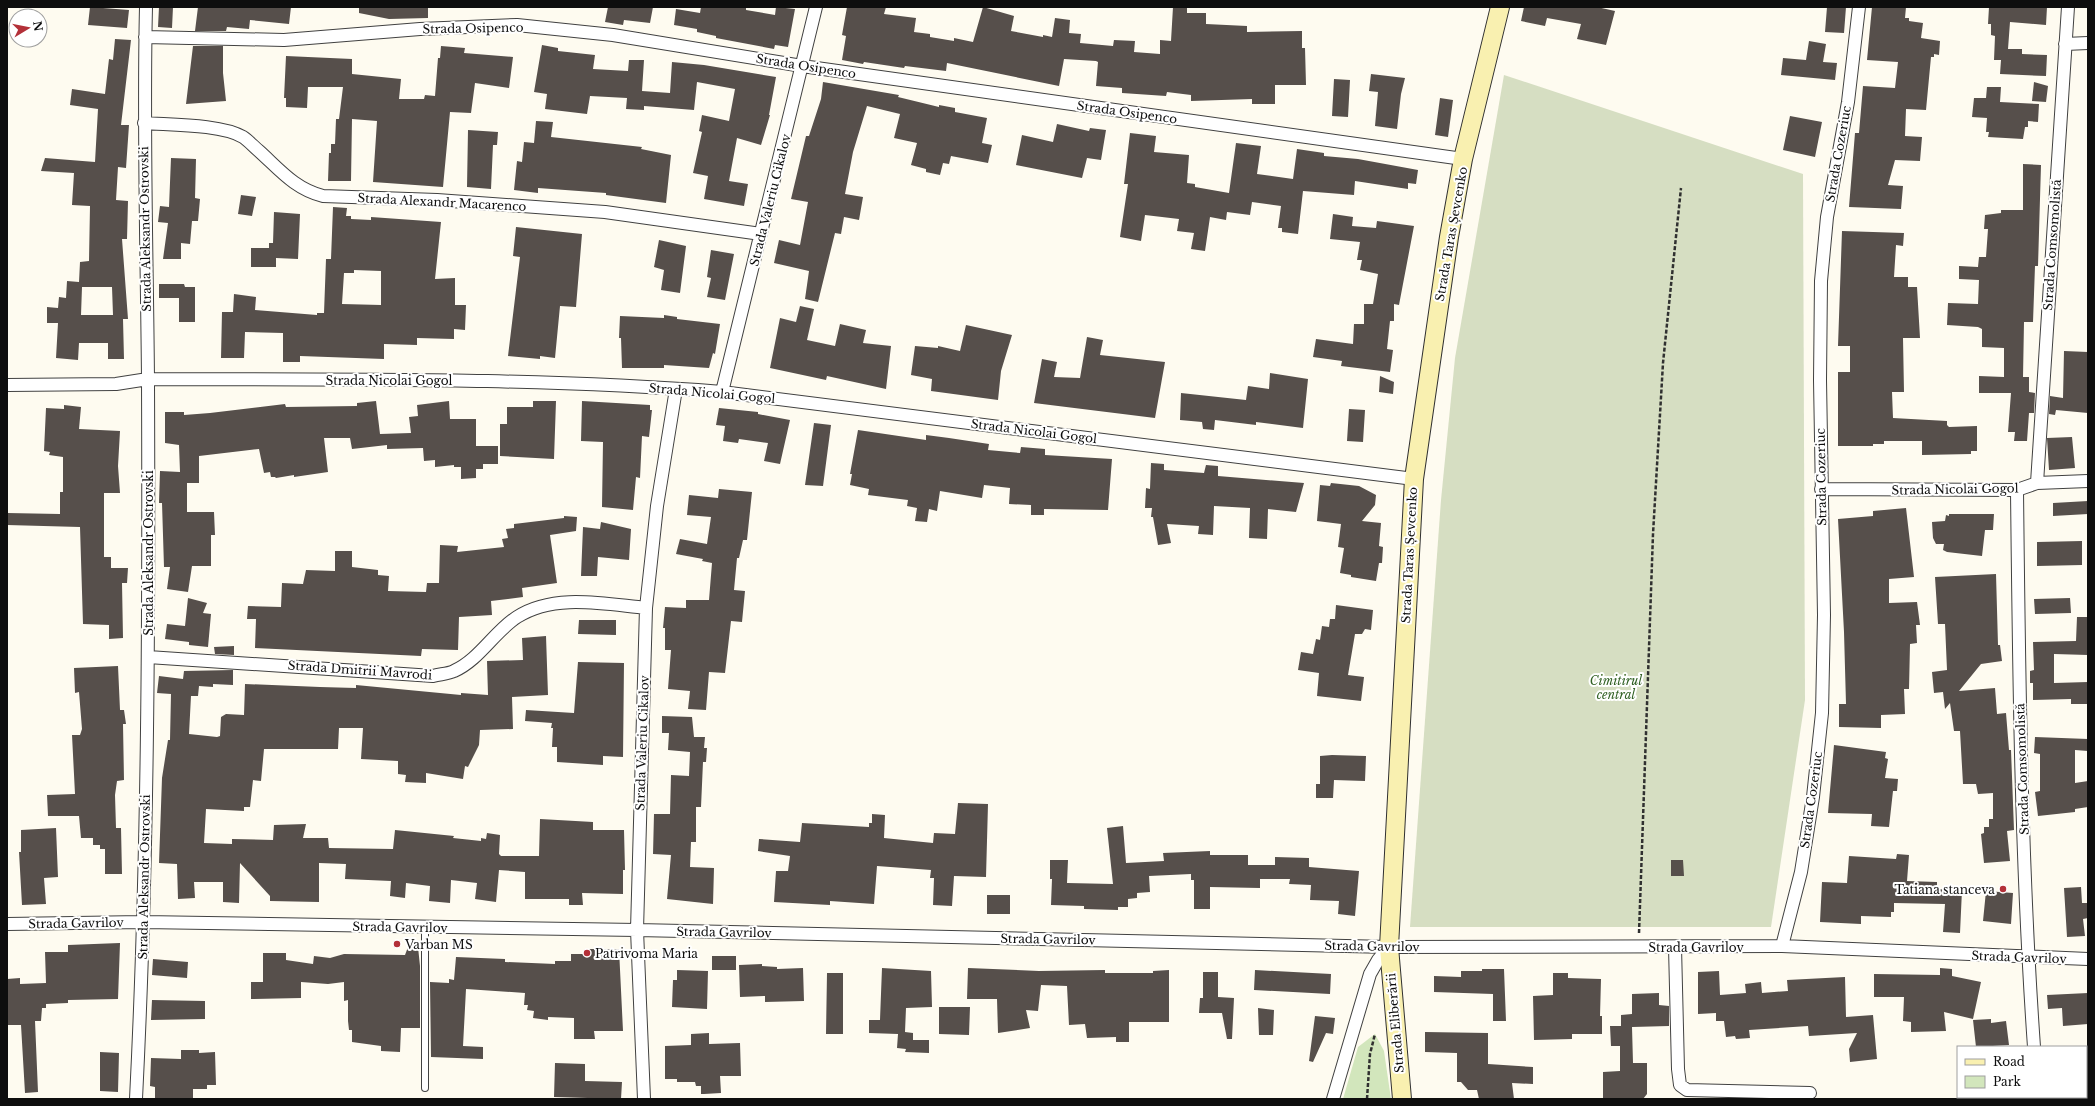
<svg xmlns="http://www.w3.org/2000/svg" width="2095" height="1106" font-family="'Libre Baskerville',serif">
<rect width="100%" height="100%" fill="#fefbf0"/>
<path fill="#d2e6bc" d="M1375 1034 1384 1051 1391 1099H1343L1358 1047Z"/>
<path fill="#d6dec2" d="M1504 75 1803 174 1805 700 1771 927H1410L1441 500 1455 358Z"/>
<path fill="#564f4b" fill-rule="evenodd" d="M90 7 129 10 127 28 88 25Z
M159 7H173L172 28 158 27Z
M198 7H291L289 24 250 20 249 29 227 27 226 31H195Z
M359 7H428V18L389 19 359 13Z
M608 7H653L650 23 624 20 623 25 605 22Z
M701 7H746V10L775 15 776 7 795 9 788 47 775 45 774 49 716 38V36L697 32V29L674 25 676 9 700 13Z
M847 7H886L884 14 916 18 914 32 930 34V37L954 41V38L973 42 983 7 1014 16 1011 31 1043 37V35L1052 37 1055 18 1070 20 1069 33 1081 34 1080 43 1113 46 1114 40 1135 41 1134 52 1160 54V40L1171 41 1173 7H1187V13H1206V24L1247 26V32L1302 31V48H1305L1306 85H1275V104H1252V99L1191 101V95L1167 92 1166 96 1122 93V88L1096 86 1098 62 1096 61 1064 59 1059 86 947 63 946 71 905 66 904 68 864 62 863 64 842 60 846 36 842 35Z
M1524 7H1597L1615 11 1606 45 1577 39 1581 24 1547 18 1545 26 1521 21Z
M1827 7H1846L1844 33 1825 32Z
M1872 7H1906L1905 18H1909V21L1923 23 1921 38 1940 41 1939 55 1934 54V57H1931L1926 110 1906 109 1905 136 1922 137 1920 161 1895 160 1888 185 1903 186 1901 209 1849 207 1855 133H1859L1863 86 1895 88 1898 62 1867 60Z
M1989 7H2047L2046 25 2010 22 2008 49H2022V54L2047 55 2046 76 2000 74 2001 60H1994L1995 36 1991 35V24H1988Z
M115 39 131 40 121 125H129L126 168 118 167 116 200 128 201 127 239H122L128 319H123L124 359H108V343H79L78 360 56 358 58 323H47V307L58 308 59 297 66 298 67 281 79 282 80 262 89 261 90 206 72 205 74 173 41 171 45 158 95 162 98 109 70 105 72 89 105 94 109 59 113 60ZM82 287H112L113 315H81Z
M1809 41 1826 44 1823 62 1837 63 1835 80 1781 75 1783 58 1806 60Z
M542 45 558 48V51L595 55 593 69 628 71 629 60H644L642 91 670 93 672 62 704 65 776 77 769 115H770L761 145 737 138 729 181 748 184 744 206 704 199 708 176 693 173 702 132 699 131 702 115 729 121 735 89 697 82 694 110 644 106V110L626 109 627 98 590 96 587 114 545 109 547 94 534 92Z
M193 46H223V73L226 101 186 104Z
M441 46 465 48 464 53 513 57 509 88 475 83 471 113 450 112 443 187 373 182 377 121 352 119 351 181H328L329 153H331V144H335L336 119H339L343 87H308L307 108 286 107V98H284L286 56 352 59V74L401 79 399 99H424L425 95 435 96 438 58H440Z
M1371 74 1405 78 1401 94 1397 129 1375 126 1378 92 1369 91Z
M1334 79 1350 80 1348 117 1332 116Z
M823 82 899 95 898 97 939 107V105L955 108V112L987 118 982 143 992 145 988 163 951 156 949 164 943 163 940 175 926 172V169L911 165 917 143 894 138 900 114 867 106 853 152 845 194 863 197 859 220 844 217 841 234 835 233 818 302 805 299 809 271 774 263 779 240 800 245 808 202 791 199 806 136H809L821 99Z
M2034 82 2048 86 2046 102 2032 101Z
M1987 87H2001L2000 102 2039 104 2038 122 2028 121V127H2025L2023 139 1988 137 1989 132H1986L1987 118 1972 117 1974 98H1986Z
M1440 98 1453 100 1448 137 1435 135Z
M1790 116 1822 122 1815 157 1783 150Z
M536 121 553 122 551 137 642 147 641 149 671 155 666 203 606 195V193L538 188V193L514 190 517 161 522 162 524 142 534 143Z
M1057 124 1089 131 1090 128 1106 130 1101 160 1087 158 1082 178 1016 165 1022 135 1053 142Z
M468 130 498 132 497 145H493L491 189 467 187Z
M1130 133 1156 136 1154 152 1189 155 1187 183 1195 184V187L1229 193 1236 143 1261 146 1257 174 1293 179 1297 149 1324 153V156L1358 159 1418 170 1416 184 1408 183V189L1355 181 1354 195 1303 191 1298 234 1282 232V228H1278L1281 206 1252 202 1250 215 1227 212 1226 220 1210 217 1205 251 1191 249 1194 233 1177 231 1179 219 1145 215 1141 241 1120 237 1128 184H1124Z
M171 158 196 159 195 198 200 199 198 221H192L190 244 181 243V259H163L168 223 158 222 160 206 169 207Z
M2023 164 2041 165 2038 266H2035L2033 322H2024L2023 377H2029V392L2035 393 2034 413H2029L2027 441H2014L2015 432H2008L2011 393H1979V376L2004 377V348L1982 347V329L1978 327 1947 325 1948 303 1978 304 1979 280 1959 279V266L1978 267 1979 257H1986L1988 229H1984L1985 215 2001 213V210H2023Z
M241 195 256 197 252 216 238 214Z
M333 207 347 208 346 216H351V219L371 220V217L441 222 435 279 455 278V305H466L465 330 454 329V339L417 338V345L384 344V359L300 356V362H283V333L245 332 244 358H221L222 312H233L234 294 256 297 255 310 317 315V313H324L326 259H331ZM354 270 381 271V305L342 304 344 273H354Z
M274 212 300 214 298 259 276 258V267H251V248H269V243H273Z
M1333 214 1353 217 1352 226 1376 228 1377 221 1414 226 1399 305 1394 304V321H1390L1387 349 1393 350 1390 372 1341 366 1342 361 1313 357 1316 339 1353 344 1354 324H1364V304H1373L1378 274 1360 270 1362 260H1357L1360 242 1330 239Z
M516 227 582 234 576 307 560 306 555 358 540 356V359L508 356 520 257 513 256Z
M1842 231 1904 233 1903 246 1896 245 1894 277H1908V287H1917L1920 338H1903L1904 392H1892L1893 418 1947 421V425L1949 427 1977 426V451H1971V454L1922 455V441H1884V444H1873V446H1838V372H1850V346H1838Z
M659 240 686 246 680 293 661 290 664 270 654 267Z
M711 250 734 254 725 300 707 297 711 278 707 277Z
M159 284H184L185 287H195V322H179V298H159Z
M800 306 814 309 807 340 835 346 840 324 866 330 863 343 891 346 886 389 827 376 826 380 770 368 780 318 796 322Z
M664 315 677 317V319L720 324 715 354 713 353 709 368 664 365V368H622L621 338H619L620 316 664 318Z
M966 325 1012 335 1001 371 998 400 931 391 932 379 911 375 915 346 938 348V346L960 351Z
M1087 337 1103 340 1100 355 1165 362 1155 418 1034 403 1042 359 1057 362 1054 377 1080 378Z
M2064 351 2088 352V413L2056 410 2055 415 2049 414 2050 396 2063 398Z
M1270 373 1308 379 1303 428 1256 422V425L1215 420 1214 430 1203 429 1202 422 1180 420 1181 393 1246 400 1248 386 1269 389Z
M1380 376 1394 382 1393 394 1379 392Z
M376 401 380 434 411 433 409 417 418 416 417 405 449 401 450 419H476V446H498V464H483V469H476V478L461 479V467H454V465L435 467V460L424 461 423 448 387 449V445L352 449 350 438H324L328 472 294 477V475L276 478 275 477H271L270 472 264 473 259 449 199 456V483H187V512H214L215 535H211V566H192L188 592 167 589 170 567H164L162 503H159L160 471 180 472 179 445 165 443V412H184V415L210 413 285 404 286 407 357 406V403Z
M533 401H556L554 459 500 456V424H507V407H533Z
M582 401 650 405V410H652L649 437 642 436 640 478 636 477 633 510 602 507 603 442 581 441Z
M64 405 81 407 79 429 120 431 118 466 120 493H104V557H111V568H128L127 583H122L123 638 109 639V625L83 624 80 527 7 525V513L60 514V492H63V457L49 455 50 452 44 451 46 408 64 409Z
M719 408 758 412V414L790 420 780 464 764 461 768 443 739 439 738 443 723 441 725 426 716 425Z
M1349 409 1365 410 1363 442 1347 441Z
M814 423 831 425 823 486 805 485Z
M858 430 926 440V435L949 438 989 444 988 450 1020 453 1021 447 1045 449V455L1112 459 1108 510 1044 509V515H1031V505L1009 504 1010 488 984 485 982 498 940 491 937 511 929 509 927 522 915 521 917 508 907 506 908 500 868 495 869 489 850 485 852 474H850Z
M2072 437 2075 468 2049 470 2047 438Z
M1151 463 1164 464V470L1204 473 1206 465 1218 466V476L1304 483 1296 512 1268 509 1267 539 1249 538 1250 508 1214 506 1213 535 1198 534 1199 526 1167 524 1171 543 1158 545 1153 517H1151L1152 508H1145L1146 488 1150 489Z
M1331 483 1359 486 1376 495 1375 505 1362 521 1381 523 1379 546 1383 547 1382 563H1379L1376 581 1351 577V575L1340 573 1344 548 1338 547 1341 524 1317 521 1320 485 1330 486Z
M719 489 752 492 747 540H743L739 558H737L734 590 745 591 742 622 731 621 725 673 709 672 706 710 688 709 690 691 668 689 671 650H665V628H663L665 607 686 608V600H709L712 563 702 561 703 559 676 554 680 539 707 544 711 517 687 515 689 495 718 498Z
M2088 501V514L2053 516V503Z
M1906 508 1914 577 1889 579V603L1917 602 1920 625H1916L1917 643 1910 644 1909 689H1904L1905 714 1881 715V728L1839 727V704H1846L1844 632 1838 519 1873 516V511Z
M1949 514H1994L1993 530H1985L1982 556 1947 552 1943 550 1944 544H1936L1933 538 1932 522 1945 521 1946 515 1949 516Z
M564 516 577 517 576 531 550 535 557 583 522 588 523 597 491 601 492 615 459 617 458 650 422 649 421 656 255 648 256 619H247L248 606 281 607 282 583 303 584 306 570 335 571V551H352V567L378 570V575L389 576 388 591 426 592 427 583H439L440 545 458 546 457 552 504 547 502 539 508 538 506 529 514 528V524L564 518Z
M601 522 631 529 629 560 598 557 597 576H581L583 527 600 529Z
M2082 541V565L2037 566V542Z
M1996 574 1998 645H2000L2002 661 1981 664 1959 691 1995 688 1997 714 2006 713 2009 750H2011L2014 830 2007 831 2010 861 1984 863 1981 834 1984 833V827H1989V819H1993V793L1978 794 1976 784H1963L1960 731H1954L1950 703 1945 709 1943 692 1934 693 1932 672 1947 670 1945 624H1938L1935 577Z
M188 598 207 603 203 613 211 614 208 647 189 645V642L165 639 167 624 185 626Z
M2070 598 2071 613 2035 614 2034 599Z
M1336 605 1373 610 1371 630 1365 629 1362 634H1355L1348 675 1364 677 1361 701 1317 696 1319 673 1298 670 1301 652 1313 654 1316 639 1320 640 1322 626 1329 627 1330 619H1335Z
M2077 617H2088V655L2054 654V683L2088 682V704H2071V699L2033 700V683H2030V671L2034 670 2033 642 2076 641Z
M579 620H616V635L578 634Z
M546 636 548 695 512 697 513 729 480 730 479 745 468 767 465 766 463 779 426 773V783L405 782 406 775 398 774V761L361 759 363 728H339L338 749H264L261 781 253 780 250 807H244V811L206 809 204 843 232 844V839L273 840 274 825 306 824 303 838H328L329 848 393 849 395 830 454 836 453 838 481 841V838L486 839 487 833 500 835 499 854 501 856H539L540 819 593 822V830H624L625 870H623V894L582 893 583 905H569V899H525V872L499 870 496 902 475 899 477 883 451 880 450 903 429 901 430 886 406 883 405 898 390 896 391 881 345 879 346 864 319 863V902L270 901V896L240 863 239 903 223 902V882H194L195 898 178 899 177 864 159 863 162 778 168 740H170L171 694 157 693 159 676 183 679 184 671 233 670V685L213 684V687L199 686 198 696H191L189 734 217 737 220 736 221 717 226 714 244 715 245 684 320 687 356 688V685L461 695V693L488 695 487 661 523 660 522 638Z
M234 646V655L215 654 214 647Z
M578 662 624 663 623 757 603 756V765L557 762V747H552L553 728H551L552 723 525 721 526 710 574 713Z
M118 666 120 710H124L126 724H123L124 780 117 781 115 795 116 828H121L122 874H105V849H100V845H93V838H81L79 816H48L47 795 75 794 72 735H80L82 729 79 692 75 693 74 668Z
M662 716 692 717 694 737H705L704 748H707L706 762H703L701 807H696V842H691L690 867 714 868 713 904 667 899 671 855 653 854 654 814H670L671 775 689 776 690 752 668 750 669 733H662Z
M2035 737 2088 739V751L2075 750V783L2088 781V807L2075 809V812L2038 816 2035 792 2040 791V754L2034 753Z
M1834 745 1886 752 1885 758 1888 759 1885 778 1898 779 1897 791H1893L1889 827 1871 826 1872 814 1828 813Z
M1332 755 1366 756 1365 781 1334 780 1333 798H1316V784H1320V756Z
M958 803 988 804 986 877 954 876 952 906 933 905 934 878H930L931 870 877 866 874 904 830 901V905L774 902 776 871H788L790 856 758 851 759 839 800 842 802 823 869 827V823H872V814L885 815 884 838 933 843 934 833 955 834Z
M1123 826 1126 863 1164 861 1163 853 1210 851V855H1248V865H1275V857L1309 858V867L1359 871 1355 916 1338 914 1339 901 1310 900 1311 885 1289 884 1290 879H1260V888L1210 887V909H1194V880H1191V874L1149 876 1150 892 1137 893V898L1128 899V907H1118V910L1084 909V906L1051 905 1052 879H1050V860H1068L1067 883 1113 884 1107 828Z
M56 828 58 877 44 878 46 904 22 905 19 852H21V830Z
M1897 854 1909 855 1907 881 1937 882V889L1962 890 1960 933 1943 932 1945 904 1894 903V912H1891V917L1861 916V924L1820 922 1822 882 1847 883 1849 856 1896 859Z
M1671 860H1683L1684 876H1671Z
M2081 887 2082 903H2088V918L2083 919 2085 936 2067 937 2064 888Z
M1986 891 2013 893 2011 924 1983 921Z
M987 895H1010V914H987Z
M120 943 118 999 68 1000V1003L46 1004V1008H42L41 1021H35L38 1092 25 1093 21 1025H7V979L20 978V984L46 983 45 952H68V945Z
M408 947H418L420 966V1028H401L400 1052 381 1051V1046L352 1042V1030H349L348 1021V1000L344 1001V982L328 984 301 982V998L251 999V982H263V953H286V960L313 964 314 956 330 958 344 954 405 955Z
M588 949H619L623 1031H594L595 1039H574V1018L548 1017V1020L533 1018 534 1011 527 1010 528 1005H524L525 993 466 989 463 1046 483 1047V1059L431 1057 430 982 449 983V979L454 980 456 957 505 959V962L555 964V961H571V954H588Z
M712 956H736V970H712Z
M153 959 188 962 187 978 152 975Z
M762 964V966L777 967V969L803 968 804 1001 765 1002V996L740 997 739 965Z
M882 968 931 971 932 1007 906 1008 905 1032 913 1033V1040H929V1053L905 1052 906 1049 897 1048 898 1034 869 1033V1020H880Z
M968 968 1039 971 1105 970V973H1153V971L1169 970V1022H1129V1042H1116V1037L1087 1038 1085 1024 1069 1025 1067 986 1041 985 1038 1011 1026 1010 1030 1028 998 1033 997 999H967Z
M1940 968 1952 969V976L1981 982 1973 1019 1944 1012 1946 1031 1911 1032V1022L1903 1021 1904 997H1874V974L1940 975Z
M1482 969H1504L1506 1021H1493V994L1434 992V976L1461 977V971H1482Z
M677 970 708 971 707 1009 672 1007 673 980H677Z
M1255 970 1331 974 1330 994 1254 990Z
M1719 971 1720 995 1746 993 1745 984 1761 982 1762 993 1788 991 1787 980 1845 977 1846 1017 1873 1015 1877 1059 1850 1062 1849 1049 1857 1033 1809 1036 1808 1026 1749 1030 1750 1038 1736 1039 1735 1036 1726 1037 1724 1021H1716V1013L1698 1014V972Z
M1203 972H1218V997L1234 998 1232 1039H1227L1222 1013H1199L1200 998H1203Z
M827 973H843V1034H826Z
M1553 973H1568V978L1601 979 1600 1016H1602V1034H1572V1039L1534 1040 1533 996 1553 995Z
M1659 993V1005L1669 1006V1026L1632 1027 1633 1063H1647V1094L1643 1099H1603V1072L1620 1071V1046H1611L1610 1026H1621V1015L1632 1014V994Z
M2088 993V1024L2063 1026 2062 1008 2048 1009 2047 995Z
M152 1000 205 1001V1019L151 1020Z
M939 1007H970L969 1035 939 1034Z
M1258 1008 1274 1010 1273 1035H1259Z
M1315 1016 1335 1018 1333 1034 1326 1033 1313 1062 1309 1061Z
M1991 1019V1023L2006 1021 2009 1045 1976 1047 1973 1020Z
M1425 1032 1488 1033V1064L1533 1067V1084L1512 1083 1514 1099H1479L1477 1090H1468L1461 1082H1457V1053L1425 1052Z
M709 1033V1044L740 1043 741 1076H720L721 1093 704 1094H701V1086H696L695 1082H677V1079H665V1046L691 1045V1034Z
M181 1050H199V1053L215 1052 216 1085H207V1089H193V1099H155V1087L150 1086 151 1058 181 1059Z
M100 1052 119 1053 118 1092 100 1091Z
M555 1063 585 1064V1081L622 1082 621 1099 554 1097Z"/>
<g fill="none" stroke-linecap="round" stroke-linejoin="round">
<g stroke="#414141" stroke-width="8">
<path id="service" d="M425 1088V928"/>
</g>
<g stroke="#414141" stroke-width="14">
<path id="minor" d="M145 37 284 40 420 29 517 25 613 35 802 66 1463 159
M2065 44 2088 43
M144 123C170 125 221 124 243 137 249 141 254 147 259 151 280 170 295 189 323 196L437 200 605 212 761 234
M7 385 116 384 148 379C339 380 531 377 722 392L1414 479
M722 392 816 7
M2037 483 2068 7
M1821 489 2017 490 2037 483 2088 481
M2017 490C2019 676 2021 862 2034 1047
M148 657 433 676C440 674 448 674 454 671 479 660 494 632 517 617 554 593 604 604 646 608
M7 924 143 922 637 930 1389 947 1782 946 2088 959
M1782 946 1801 872 1813 797 1822 713 1824 615 1820 380 1821 281 1827 217 1848 102 1859 7
M1675 947 1678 1069 1680 1085 1687 1090 1810 1093
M2038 1097V1099
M136 1099C148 860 149 620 148 380 147 256 143 132 146 7
M644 1099 637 930 646 608 657 506 676 389
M1333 1099 1370 974 1378 960 1389 947"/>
</g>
<g stroke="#303030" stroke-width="20">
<path id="secondary" d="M1402 1099 1389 947 1414 479 1449 237 1463 159 1500 7"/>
</g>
<path stroke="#303030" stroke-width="2.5" stroke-dasharray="4 2" stroke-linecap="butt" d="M1639 933 1653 534 1663 363 1681 188
M1367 1099 1370 1054 1375 1034"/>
<use href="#service" stroke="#fff" stroke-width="6"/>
<use href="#minor" stroke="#fff" stroke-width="12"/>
<use href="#secondary" stroke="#f9f0b0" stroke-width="18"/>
</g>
<g fill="#b33038" stroke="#fff" stroke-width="1.5">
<circle cx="2003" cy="889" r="4"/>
<circle cx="397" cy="944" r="4"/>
<circle cx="587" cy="953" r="4"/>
</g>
<g text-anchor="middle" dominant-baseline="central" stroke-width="4" stroke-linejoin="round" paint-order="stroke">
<g font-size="12" fill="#0e0e0e" stroke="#fff">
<text transform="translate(473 28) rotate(-1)">Strada Osipenco</text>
<text transform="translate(806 66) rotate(9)">Strada Osipenco</text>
<text transform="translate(1127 112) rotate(8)">Strada Osipenco</text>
<text transform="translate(1838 154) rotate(-80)">Strada Cozeriuc</text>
<text transform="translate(770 200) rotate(-76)">Strada Valeriu Cikalov</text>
<text transform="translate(442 202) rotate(3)">Strada Alexandr Macarenco</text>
<text transform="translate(145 229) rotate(-91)">Strada Aleksandr Ostrovski</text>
<text transform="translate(1451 234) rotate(-80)">Strada Taras Șevcenko</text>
<text transform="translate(2052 245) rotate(-86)">Strada Comsomolistă</text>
<text x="389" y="380">Strada Nicolai Gogol</text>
<text transform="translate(712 393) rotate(5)">Strada Nicolai Gogol</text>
<text transform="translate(1034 431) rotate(7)">Strada Nicolai Gogol</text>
<text transform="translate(1821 477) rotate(-91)">Strada Cozeriuc</text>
<text transform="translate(1955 489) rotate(-1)">Strada Nicolai Gogol</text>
<text transform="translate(148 553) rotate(-90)">Strada Aleksandr Ostrovski</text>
<text transform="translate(1409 555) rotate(-87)">Strada Taras Șevcenko</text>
<text transform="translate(360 670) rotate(4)">Strada Dmitrii Mavrodi</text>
<text transform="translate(642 743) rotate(-88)">Strada Valeriu Cikalov</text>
<text transform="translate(2022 769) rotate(-92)">Strada Comsomolistă</text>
<text transform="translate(1811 800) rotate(-82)">Strada Cozeriuc</text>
<text transform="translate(144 877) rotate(-89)">Strada Aleksandr Ostrovski</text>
<text transform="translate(76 923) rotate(-1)">Strada Gavrilov</text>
<text transform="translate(400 927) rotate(1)">Strada Gavrilov</text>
<text transform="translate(724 932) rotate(1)">Strada Gavrilov</text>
<text transform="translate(1048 939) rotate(1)">Strada Gavrilov</text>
<text transform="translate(1372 946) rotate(1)">Strada Gavrilov</text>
<text x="1696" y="947">Strada Gavrilov</text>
<text transform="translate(2019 957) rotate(2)">Strada Gavrilov</text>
<text transform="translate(1395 1023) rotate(-95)">Strada Eliberării</text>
</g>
<g font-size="12" font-style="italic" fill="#306023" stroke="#fff">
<text x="1616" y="680">Cimitirul<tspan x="1616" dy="14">central</tspan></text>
</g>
<g font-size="12" fill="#0e0e0e" stroke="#fff" text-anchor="start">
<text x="1995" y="889" text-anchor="end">Tatiana stanceva</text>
<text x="405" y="944">Varban MS</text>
<text x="595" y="953">Patrivoma Maria</text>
</g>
</g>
<rect width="2095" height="1106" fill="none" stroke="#0e0e0e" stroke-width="16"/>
<rect x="1957" y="1046" width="130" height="52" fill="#ffffff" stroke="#9f9f9f"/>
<rect x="1965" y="1059" width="20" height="6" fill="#f9f0b0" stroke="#9f9f9f"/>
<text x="1993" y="1066" font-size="12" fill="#0e0e0e">Road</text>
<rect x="1965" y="1076" width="20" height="12" fill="#d2e6bc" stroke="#9f9f9f"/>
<text x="1993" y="1086" font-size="12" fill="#0e0e0e">Park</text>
<g transform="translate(28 28) rotate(80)"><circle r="19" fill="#ffffff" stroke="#9f9f9f"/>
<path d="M0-3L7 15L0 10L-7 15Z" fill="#b33038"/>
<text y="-6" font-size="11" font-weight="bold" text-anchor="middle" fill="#0e0e0e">N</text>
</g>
</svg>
